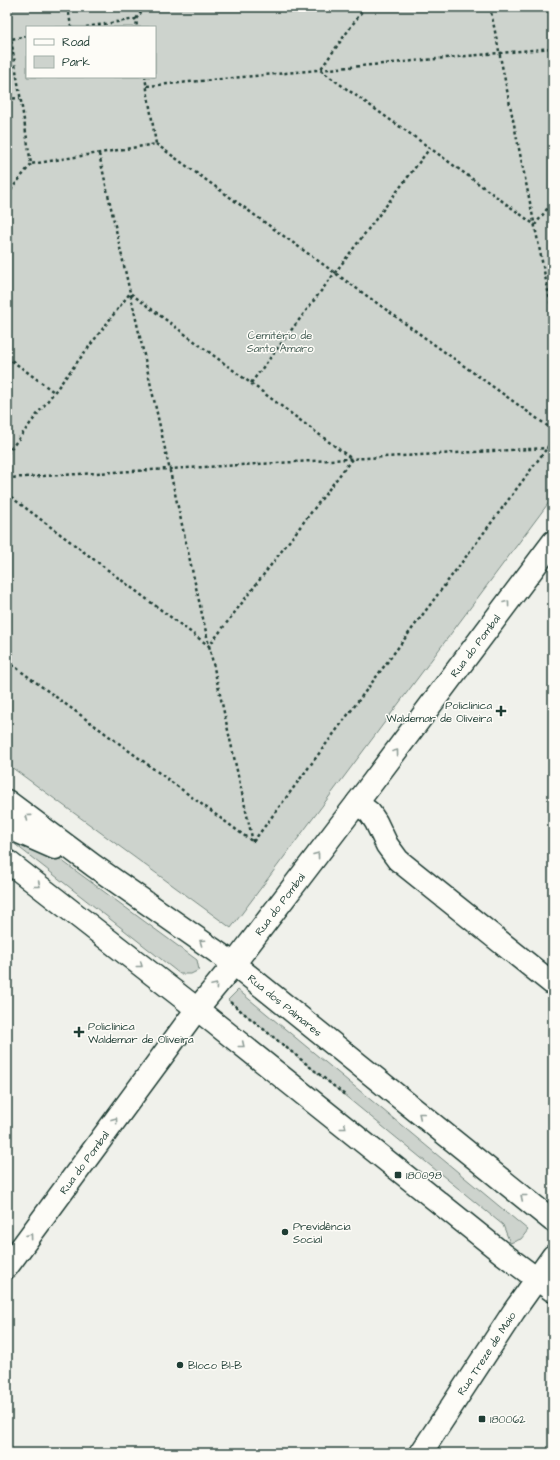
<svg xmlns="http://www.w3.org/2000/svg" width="560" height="1460" font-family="'Architects Daughter',sans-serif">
<rect width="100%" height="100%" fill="#f0f1eb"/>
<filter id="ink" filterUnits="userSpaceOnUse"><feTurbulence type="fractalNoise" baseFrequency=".025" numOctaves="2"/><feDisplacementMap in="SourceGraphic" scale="8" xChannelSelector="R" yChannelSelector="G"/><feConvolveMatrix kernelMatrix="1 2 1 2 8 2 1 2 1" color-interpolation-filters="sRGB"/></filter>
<g filter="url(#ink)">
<path fill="#cdd3cd" stroke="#768880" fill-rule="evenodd" d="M7 7H553V497L231 928 7 764ZM27 27H155V77H27Z
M16 827 197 960 199 970 191 974H180L7 838Z
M238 990 528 1230 521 1239 510 1243 503 1225 228 1000Z"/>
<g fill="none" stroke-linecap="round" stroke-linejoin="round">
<g stroke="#1f3d34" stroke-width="25">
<g id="minor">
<path d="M357 803 370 813 376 822 387 845 398 860 553 984"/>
<path id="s1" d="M7 1267 197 1009 234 964 357 803 553 542"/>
<path id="s2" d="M421 1453 514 1311 553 1256"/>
</g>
</g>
<g stroke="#1f3d34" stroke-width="25">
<g id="major">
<path id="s3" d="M7 801 94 866 234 964 553 1221"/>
<path d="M7 829 14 830 55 848"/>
<path d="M7 861 197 1009 502 1253 553 1291"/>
</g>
</g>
<path stroke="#1f3d34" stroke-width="2.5" stroke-dasharray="3 3" stroke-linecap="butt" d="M68 7 71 27
M365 7 320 70 430 148 535 225 553 201
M490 7 553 315
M136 19 145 7
M86 27 136 19 137 27
M27 36 11 39 31 164 156 144 145 77
M147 86 553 48
M7 99 20 98
M156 144 553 430
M99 154 253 842
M7 195 31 164
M7 357 54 392
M251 383 430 148
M7 454 130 293 352 459 209 646 7 494
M7 478 547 448
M7 661 253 842 553 440
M230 1002 346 1096"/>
<use href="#minor" stroke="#fdfcf7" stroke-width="22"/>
<use href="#major" stroke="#fdfcf7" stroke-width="22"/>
</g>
<defs><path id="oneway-chevron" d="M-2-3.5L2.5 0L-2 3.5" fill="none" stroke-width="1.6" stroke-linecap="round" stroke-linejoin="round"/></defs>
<g stroke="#8e9c96">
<use href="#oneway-chevron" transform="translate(507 603) rotate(-53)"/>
<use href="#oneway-chevron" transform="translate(396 752) rotate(-53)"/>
<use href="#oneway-chevron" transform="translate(28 817) rotate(-143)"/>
<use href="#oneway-chevron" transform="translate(317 855) rotate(-53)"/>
<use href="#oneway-chevron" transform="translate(38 885) rotate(38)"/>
<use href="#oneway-chevron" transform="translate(202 942) rotate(-145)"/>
<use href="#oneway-chevron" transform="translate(140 965) rotate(38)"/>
<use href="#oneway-chevron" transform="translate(215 986) rotate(-50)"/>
<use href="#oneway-chevron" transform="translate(242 1045) rotate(39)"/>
<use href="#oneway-chevron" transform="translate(421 1115) rotate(-141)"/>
<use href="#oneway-chevron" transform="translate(115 1120) rotate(-54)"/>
<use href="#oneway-chevron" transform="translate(344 1127) rotate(39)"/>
<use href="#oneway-chevron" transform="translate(523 1197) rotate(-141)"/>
<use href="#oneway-chevron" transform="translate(30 1236) rotate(-54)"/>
</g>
</g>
<g fill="#1f3d34" stroke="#fdfcf7" stroke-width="1.5">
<path d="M499 705h4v4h4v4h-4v4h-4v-4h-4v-4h4z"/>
<path d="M77 1026h4v4h4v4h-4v4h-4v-4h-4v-4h4z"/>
<rect x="394" y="1171" width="8" height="8" rx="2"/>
<circle cx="285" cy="1232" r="4"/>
<circle cx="180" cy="1365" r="4"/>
<rect x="478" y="1415" width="8" height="8" rx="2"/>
</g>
<g text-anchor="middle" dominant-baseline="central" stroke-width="3" stroke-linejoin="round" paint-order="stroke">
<g font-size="11" fill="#425b53" stroke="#fdfcf7">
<text x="280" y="335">Cemitério de<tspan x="280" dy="13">Santo Amaro</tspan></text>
</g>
<g font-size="11" fill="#1f3d34" stroke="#fdfcf7">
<text stroke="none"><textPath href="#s1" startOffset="778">Rua do Pombal</textPath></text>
<text stroke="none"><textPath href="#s1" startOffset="454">Rua do Pombal</textPath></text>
<text stroke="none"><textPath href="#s3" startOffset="345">Rua dos Palmares</textPath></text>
<text stroke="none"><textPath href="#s1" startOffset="130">Rua do Pombal</textPath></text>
<text stroke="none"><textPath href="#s2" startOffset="119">Rua Treze de Maio</textPath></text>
</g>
<g font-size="11" fill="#1f3d34" stroke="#fdfcf7" text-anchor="start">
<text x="492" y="705" text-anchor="end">Policlinica<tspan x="492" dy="13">Waldemar de Oliveira</tspan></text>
<text x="88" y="1026">Policlínica<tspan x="88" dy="13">Waldemar de Oliveira</tspan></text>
<text x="406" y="1175">180098</text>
<text x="293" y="1226">Previdência<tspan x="293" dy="13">Social</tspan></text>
<text x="188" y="1365">Bloco Bl-B</text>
<text x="490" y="1419">180062</text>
</g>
</g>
<rect width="560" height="1460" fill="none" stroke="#fdfcf7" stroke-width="24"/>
<rect x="12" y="12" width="536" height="1436" fill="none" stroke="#1f3d34" stroke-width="1.5" filter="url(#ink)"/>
<rect x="26" y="26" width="130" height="52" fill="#fdfcf7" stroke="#a4b0a9"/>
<rect x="34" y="39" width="20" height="6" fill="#fdfcf7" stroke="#a4b0a9"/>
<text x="62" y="46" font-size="12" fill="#1f3d34">Road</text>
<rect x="34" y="56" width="20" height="12" fill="#cdd3cd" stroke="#a4b0a9"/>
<text x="62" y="66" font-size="12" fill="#1f3d34">Park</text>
</svg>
